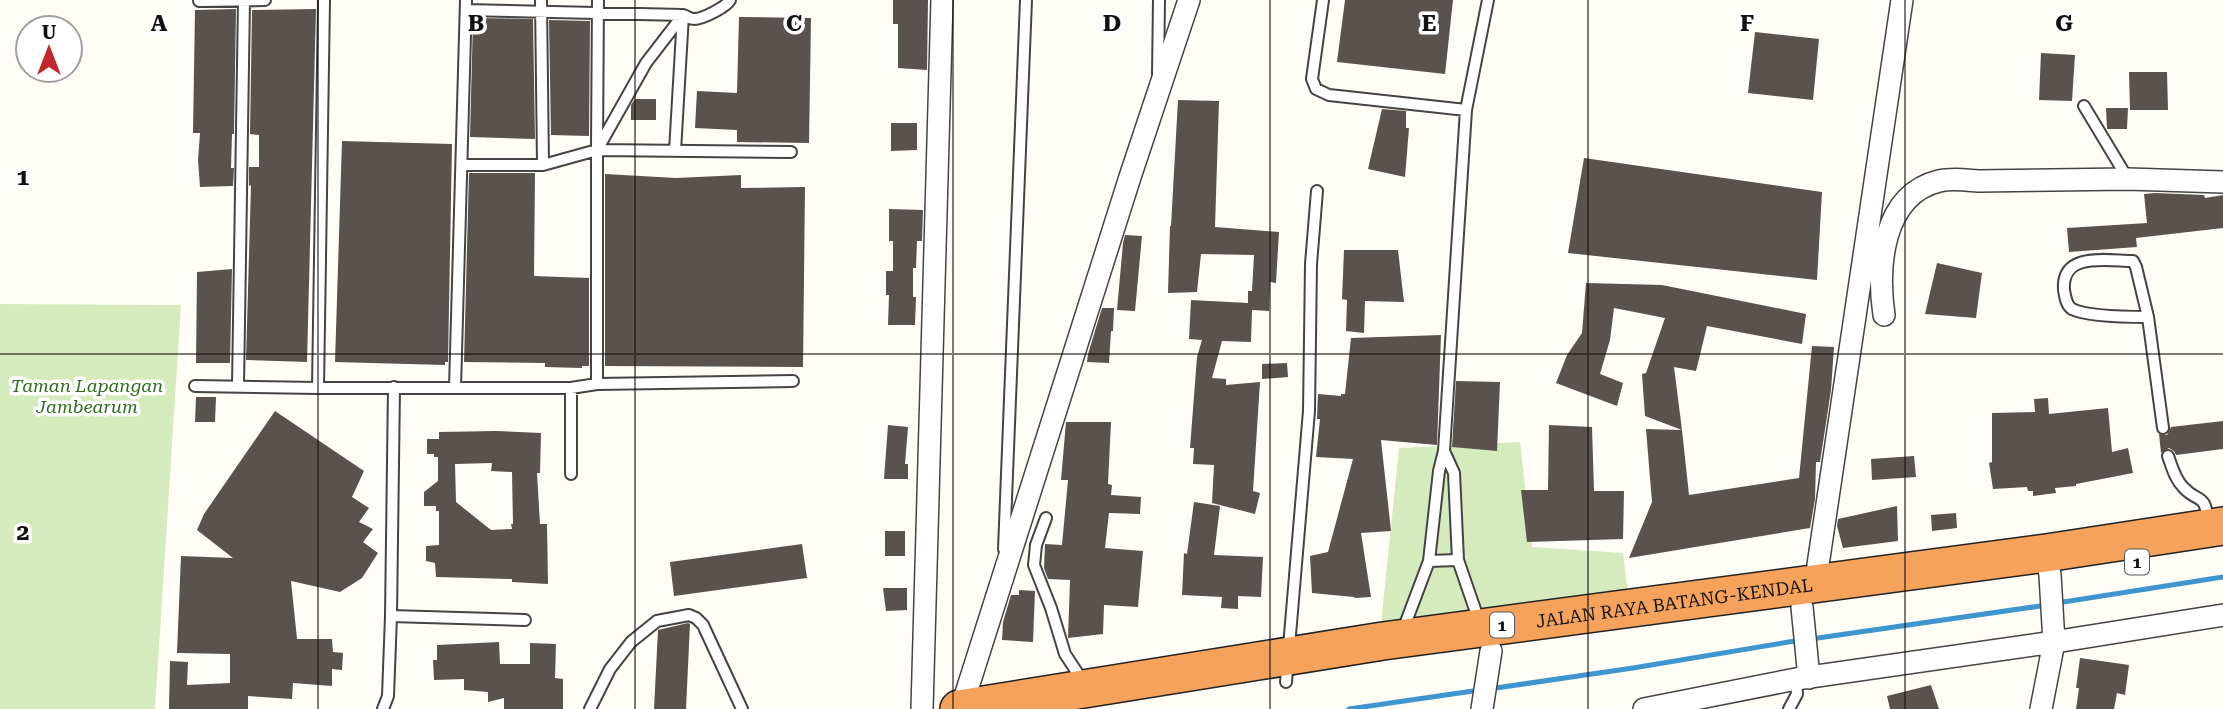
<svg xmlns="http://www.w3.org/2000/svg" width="2223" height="709" font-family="'Roboto Serif',serif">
<rect width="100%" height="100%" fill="#fffdf5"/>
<path fill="#d5ebbd" d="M0 304 181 305 155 709H0Z
M1520 442 1532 547 1623 553 1629 602 1380 634 1399 448Z"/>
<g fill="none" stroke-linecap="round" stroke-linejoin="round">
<path stroke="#3f96cf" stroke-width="5" d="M2057 603 2223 577
M1811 639 2047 605
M1489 689 1633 668 1801 640
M1349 709 1480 690"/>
</g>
<path fill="#5a524d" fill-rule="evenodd" d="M893 0H928L927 70 898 68V24H893Z
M1345 0H1453L1445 74 1337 62Z
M236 9 234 134H232L231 168H234L233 186 200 187 198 160 200 133H193L195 10Z
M316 9 307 362 246 360 251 185 249 186V167H259V135L250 134 252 10Z
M739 17 811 18 809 143 737 142V130L695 128 697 91 737 93Z
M473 18 533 19 535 139 470 137Z
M549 20 590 21 589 136 551 135Z
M1755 32 1819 39 1813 100 1748 93Z
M2041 53 2075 55 2072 101 2039 100Z
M2129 72H2167L2168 110H2130Z
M635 99H656V120H631V105Z
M1178 100 1219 101 1215 227 1279 232 1276 283 1270 282 1269 311 1252 310 1251 342 1222 341 1212 378 1226 379V385L1260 382 1253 491 1260 493 1255 514 1212 503 1214 465 1193 464 1194 448H1190L1197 357 1202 340 1189 339 1191 300 1248 303V291H1252L1254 255 1201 254 1197 292 1168 293 1170 226H1171Z
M2106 108H2128L2127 129H2107Z
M1382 109 1406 111V128H1409L1405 177 1368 169Z
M891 123H917V150L891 151Z
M342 141 452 144 448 362H445V365L335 362Z
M1584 158 1822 192 1817 280 1568 253Z
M469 173H535L534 276 589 278V366H582V368L545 367V363L464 362Z
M605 174 676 178 741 175V188L805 187 803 367 605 366Z
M2155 193 2204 195 2205 198 2223 195V228L2136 238 2137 247 2069 252 2067 228 2147 223 2144 194Z
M889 209 923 210 922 241H917L916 268H913V297H916L915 325H888L889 295H886V271H893V241H889Z
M1125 235 1142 236 1135 311 1117 310 1123 243Z
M1344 250H1398L1404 302 1365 301 1364 333 1346 331 1347 300 1342 299Z
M1937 263 1982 273 1976 318 1925 314Z
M232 269 230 363H196L197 272Z
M1586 283 1662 285 1806 314 1802 344 1707 326 1696 371 1674 367 1682 430 1645 416 1642 374 1646 373 1665 318 1614 308 1610 340 1600 374 1623 383 1617 406 1556 383 1567 355 1582 333Z
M1102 308H1114L1113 331H1111L1109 363 1087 362 1088 354Z
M1441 335 1437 445 1381 440 1391 531 1361 533 1371 597 1355 598 1354 597 1312 593 1310 556 1328 552 1353 459 1316 457 1320 419H1317L1318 394 1341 396V394H1345L1351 338Z
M1812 346 1834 347 1831 390 1820 462H1816L1815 499 1810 528 1629 558 1652 502 1646 429 1682 430 1689 495 1799 478Z
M1287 363 1288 377 1262 379V364Z
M1456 381 1500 382 1497 451 1452 447Z
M196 397H216L215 422H195Z
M2048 398 2049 414 2108 408 2112 452 2128 448 2133 473 2076 484V486L2055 488 2056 493 2033 496V491H2028L2027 487 1993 489 1989 463 1992 462V413L2035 412 2034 399Z
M275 411 364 471 352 497 369 508 359 522 373 529 363 542 378 553 362 578 340 592 291 581 297 639H332L333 652 343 653 342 670 332 669V686L293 683 292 699 248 696V709H169L170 661 188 662 187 685 230 683V654L177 653 181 556 233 558 197 530 204 514Z
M2223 421V449L2176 455 2174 451 2169 448 2161 453 2159 434 2167 435 2171 427Z
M1066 422H1111L1108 484 1112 485 1111 495 1141 497 1140 514 1109 513 1105 548 1143 551 1138 607 1104 605 1103 634 1068 638 1070 580 1048 579 1044 568 1045 544 1062 545 1068 480H1061Z
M888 425 908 427 905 464H908V479H884Z
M1549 425 1592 427 1594 491H1624L1623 539 1527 542 1521 490H1548Z
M496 431 541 433 540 473H537L540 524H547L548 584 512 582V579L436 577 435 563 426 561V546L439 545V511H436V506H424V492L438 481V457H434V454H427V439H439V432ZM492 463 491 471 512 472 513 524H511L512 529 491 530 456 502 455 464Z
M1914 456 1916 477 1872 480 1871 459Z
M1194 502 1220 506 1214 555 1263 557 1261 597 1238 596V609L1221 608 1222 597 1182 595 1184 553 1187 554Z
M1897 506 1898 541 1843 548 1837 526 1838 519Z
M1956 513 1957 528 1932 531 1931 515Z
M885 531H905V556H885Z
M802 544 807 578 674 596 670 562Z
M883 588H907V610L886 611Z
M1019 590 1035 591 1033 642 1002 640 1003 622 1011 595H1019Z
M688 623 690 624 686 709H654L658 630Z
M499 642 500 664H530V643L556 644 555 678 563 679V709H504V698L488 702V692L464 690V679L434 680 433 660H437V645Z
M2080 658 2129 665 2125 695 2117 693 2114 709H2076L2079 688H2076Z
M1931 685 1939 709H1890L1887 696Z"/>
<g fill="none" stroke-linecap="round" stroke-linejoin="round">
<g stroke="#444" stroke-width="14">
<path id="lane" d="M541 0 543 165
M1323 0 1312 79 1316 89 1329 95 1466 110
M199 1 265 0
M466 10 683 15 675 151
M1158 74 1159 0
M2084 106 2128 179
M597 147 598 0
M462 165H543L597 150 791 152
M2148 317C2130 317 2088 317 2072 309 2066 305 2065 296 2064 290 2061 251 2108 261 2133 261L2136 267 2148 317 2163 428
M597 384V150L646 63 683 15C687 16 690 19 694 19 703 19 726 7 730 0
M195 386 318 388H571L597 384 793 381
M238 386 244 0
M318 388 324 0
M455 388 466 0
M571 388V474
M1444 451 1454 473 1458 560 1479 621
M2168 456C2172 467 2175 479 2183 487 2198 504 2205 491 2208 522
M1046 518 1036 545 1034 565 1051 608 1065 654 1084 683
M1004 549 1026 0
M1429 561 1458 560
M391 616 525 620
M1403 630 1429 561 1439 471 1444 451 1466 110 1488 0
M1286 682 1309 411 1311 264 1317 191
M383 709 388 696 391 616 394 387
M590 709 610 669 631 642 657 621 689 615 696 618 703 625 742 709
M1789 709 1797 694 1796 679"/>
</g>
<g stroke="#444" stroke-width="24">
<path id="street" d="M1884 315C1877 267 1882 195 1939 181 1952 178 1965 180 1978 181L2128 179 2223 182
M1819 583 1818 565 1902 0
M1802 607 1809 678
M922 709 942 0
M961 709 1130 177 1189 0
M1482 709 1491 651
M1644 709 1796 679 2054 642 2223 615
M2041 709 2054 642 2050 575 2046 553"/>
</g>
<g stroke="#222" stroke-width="40">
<g id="highway">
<path id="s1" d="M959 709 1383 641 2046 553 2223 526"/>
</g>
</g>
<use href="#lane" stroke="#fff" stroke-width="10"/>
<use href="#street" stroke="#fff" stroke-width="21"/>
<use href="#highway" stroke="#f5a25d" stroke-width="37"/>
</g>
<path fill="none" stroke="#111" stroke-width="2" stroke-opacity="0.55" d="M318 0V709M635 0V709M953 0V709M1270 0V709M1588 0V709M1905 0V709M0 354H2223"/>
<g text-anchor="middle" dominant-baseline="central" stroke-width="7" stroke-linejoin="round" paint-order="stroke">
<g fill="#fff" stroke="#585858" stroke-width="2">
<rect x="2125" y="549.5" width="24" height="25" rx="5"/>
<rect x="1490" y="612.5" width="24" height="25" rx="5"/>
</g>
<g font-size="16" font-weight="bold" fill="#111">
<text x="2137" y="562">1</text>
<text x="1502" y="625">1</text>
</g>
<g font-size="18" font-style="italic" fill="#2f6b1f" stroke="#fff">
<text x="87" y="385">Taman Lapangan<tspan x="87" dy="21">Jambearum</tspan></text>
</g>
<g font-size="18" fill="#111" stroke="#fff">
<text stroke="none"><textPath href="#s1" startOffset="723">JALAN RAYA BATANG-KENDAL</textPath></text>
</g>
</g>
<g font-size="23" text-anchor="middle" font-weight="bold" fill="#111" stroke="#fff" stroke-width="7" stroke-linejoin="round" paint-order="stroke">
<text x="159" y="31">A</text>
<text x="476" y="31">B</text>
<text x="794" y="31">C</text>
<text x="1112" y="31">D</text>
<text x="1429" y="31">E</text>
<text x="1747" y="31">F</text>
<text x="2064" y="31">G</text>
<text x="23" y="185">1</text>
<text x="23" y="540">2</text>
</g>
<g transform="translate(49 49)"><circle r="33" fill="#ffffff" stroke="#a0a0a0" stroke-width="2"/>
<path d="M0-5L12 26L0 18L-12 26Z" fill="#c4262e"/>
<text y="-10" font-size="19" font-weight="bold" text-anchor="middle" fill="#111111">U</text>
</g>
</svg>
